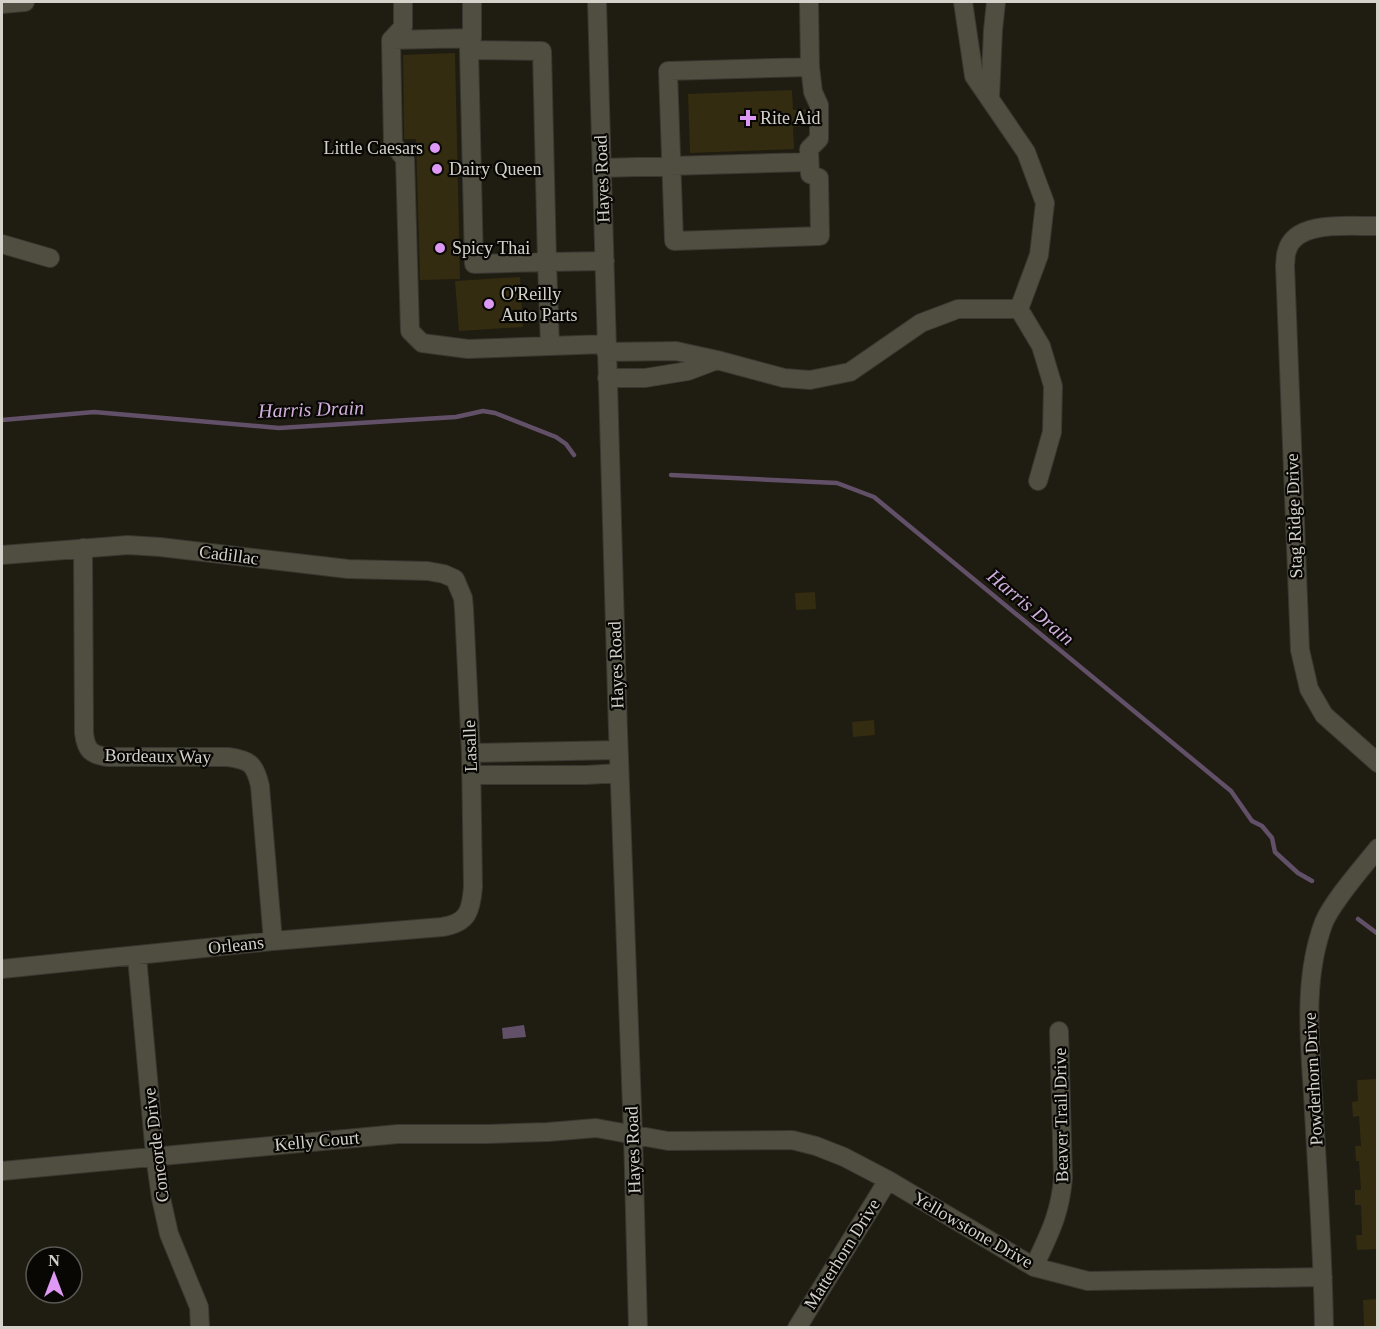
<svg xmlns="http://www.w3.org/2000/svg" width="1379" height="1329" font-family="Georgia,serif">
<rect width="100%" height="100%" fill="#1f1c11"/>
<path fill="#625068" d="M524 1025 526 1037 503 1039 502 1028Z"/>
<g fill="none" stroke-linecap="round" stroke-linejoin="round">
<path stroke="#625068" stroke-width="4.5" d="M2 420 94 412 279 428 456 417 483 411 495 413 556 437 566 444 574 455
M671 475 837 483 874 497 1231 791 1252 821 1262 826 1272 838 1275 852 1298 873 1312 881
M1358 919 1378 934"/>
</g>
<path fill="#332c10" d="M455 53 460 279 420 280 416 139H404L403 55Z
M792 90 793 110 806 109 807 126 793 127 794 149 690 153 688 94Z
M520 277 523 327 459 331 455 281Z
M815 592 816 609 796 610 795 593Z
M874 720 875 735 853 737 852 722Z
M1377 1079V1249L1357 1250 1356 1235H1362L1361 1205H1355V1190H1361L1359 1161H1356L1355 1146H1361L1359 1116 1353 1117 1352 1102 1358 1101 1357 1080Z
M1377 1299V1328H1364L1363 1300Z"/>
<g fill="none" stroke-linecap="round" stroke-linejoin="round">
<g stroke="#393731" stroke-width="20">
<path id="minor" d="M403 2V27L391 40 393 144 405 159 410 331 422 343 468 349 606 344
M472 2V38L469 50 542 51 547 262 605 261
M597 2 618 731 633 1135 638 1328
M809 2 810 67 813 92 819 105V139L809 149 810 174 819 178 820 236 674 241 668 71 810 67
M963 2 974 76 1026 152 1045 203 1039 255 1019 309
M2 4 25 2
M391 40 472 38
M469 50 474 264 547 262 550 346
M990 97 993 30 996 2
M602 168 809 162
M1378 226C1352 227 1295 219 1287 251 1285 255 1286 260 1285 265L1300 650 1309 689 1324 715 1378 763
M2 244 50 258
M1019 309 1041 346 1053 386 1052 432 1038 481
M606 352 676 351 717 360 784 378 810 380 850 372 921 323 958 309H1019
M607 378H645L688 371 717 360
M83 548 84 733C86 750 91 755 108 757H228C250 760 255 764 260 786L273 941
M2 555 128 545 160 547 348 569 428 571 444 574 455 579 463 598 464 609 471 753 473 887C471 911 468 923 442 927L273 941 2 969
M471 753 618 750
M471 775H586L619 773
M137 957 155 1155 161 1198 169 1234 199 1307 200 1328
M2 1171 398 1134H487L548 1132 596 1128 668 1141 792 1140 816 1146 844 1157 888 1180 1034 1267 1088 1281 1323 1277
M1034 1267C1049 1234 1060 1215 1063 1178L1059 1031
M797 1328 888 1180
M1324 1328C1323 1256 1318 1184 1314 1113 1311 1050 1301 983 1324 922 1333 901 1362 868 1378 848"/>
</g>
<use href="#minor" stroke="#504d41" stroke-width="18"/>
</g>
<g fill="#dd99f4" stroke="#080704" stroke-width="2">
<path d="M745 109h6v6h6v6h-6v6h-6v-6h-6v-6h6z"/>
<circle cx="435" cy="148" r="6"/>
<circle cx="437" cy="169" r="6"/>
<circle cx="440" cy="248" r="6"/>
<circle cx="489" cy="304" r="6"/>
</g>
<g text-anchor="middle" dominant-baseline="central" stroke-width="4.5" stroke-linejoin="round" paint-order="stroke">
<g font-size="18" fill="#d3d1ca" stroke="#080704" text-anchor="start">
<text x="760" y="118">Rite Aid</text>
<text x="423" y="148" text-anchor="end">Little Caesars</text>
<text x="449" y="169">Dairy Queen</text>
<text x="452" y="248">Spicy Thai</text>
<text x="501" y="294">O'Reilly<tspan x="501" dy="21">Auto Parts</tspan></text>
</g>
<g font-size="18" fill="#d3d1ca" stroke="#080704">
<text transform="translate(602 179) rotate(-92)">Hayes Road</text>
<text transform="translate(1294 516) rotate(-92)">Stag Ridge Drive</text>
<text transform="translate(229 555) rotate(7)">Cadillac</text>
<text transform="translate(616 665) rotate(-92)">Hayes Road</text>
<text transform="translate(470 746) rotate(-92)">Lasalle</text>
<text transform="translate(158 756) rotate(1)">Bordeaux Way</text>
<text transform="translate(236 945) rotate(-6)">Orleans</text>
<text transform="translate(1313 1079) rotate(-93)">Powderhorn Drive</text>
<text transform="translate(1061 1115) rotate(-91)">Beaver Trail Drive</text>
<text transform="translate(317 1141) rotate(-5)">Kelly Court</text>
<text transform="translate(156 1145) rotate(-97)">Concorde Drive</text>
<text transform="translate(633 1150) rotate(-92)">Hayes Road</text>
<text transform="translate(973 1230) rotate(30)">Yellowstone Drive</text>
<text transform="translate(842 1254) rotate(-58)">Matterhorn Drive</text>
</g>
<g font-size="20" font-style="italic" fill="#d2b0de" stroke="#080704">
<text transform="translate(311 409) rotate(-2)">Harris Drain</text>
<text transform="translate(1031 607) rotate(40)">Harris Drain</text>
</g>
</g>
<rect width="1379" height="1329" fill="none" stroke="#d3d1ca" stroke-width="6"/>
<g transform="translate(54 1275)"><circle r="28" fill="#080704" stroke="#595853" stroke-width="1.5"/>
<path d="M0-4.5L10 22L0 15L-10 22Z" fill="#dd99f4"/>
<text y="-9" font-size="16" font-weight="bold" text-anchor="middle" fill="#d3d1ca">N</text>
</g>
</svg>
